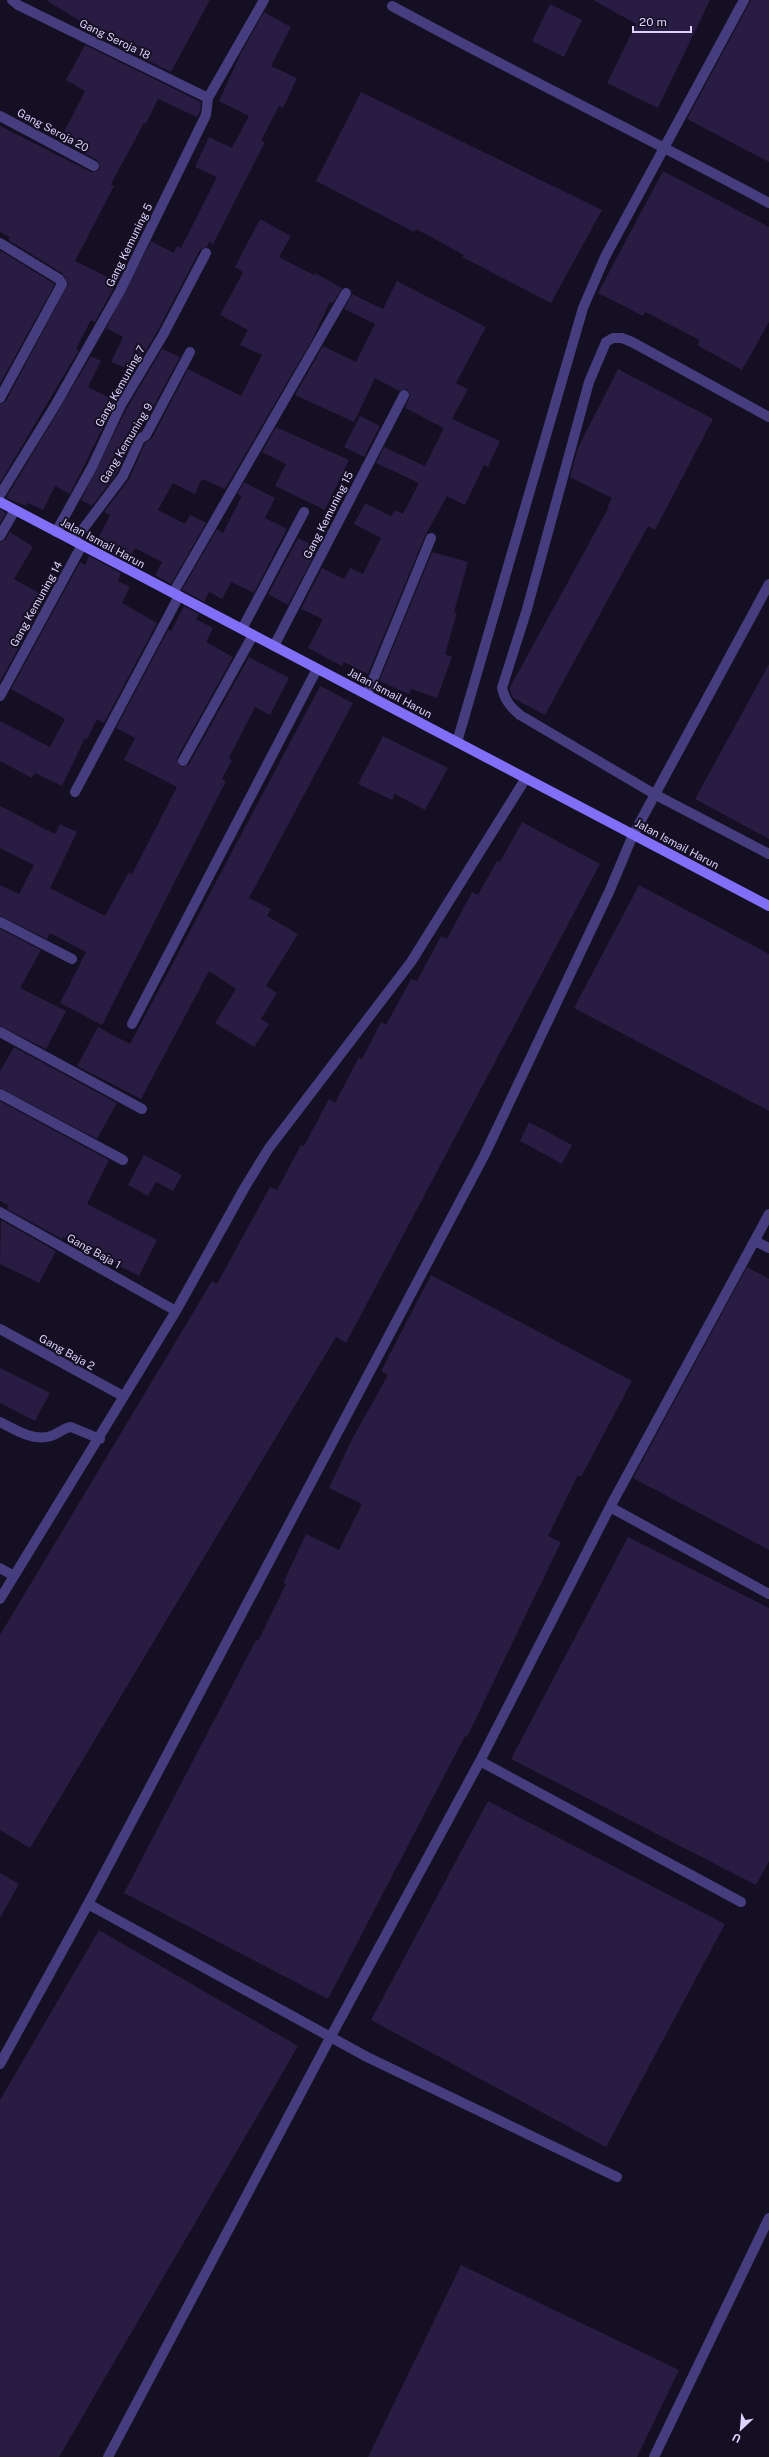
<svg xmlns="http://www.w3.org/2000/svg" width="769" height="2457" font-family="'Public Sans',sans-serif">
<rect width="100%" height="100%" fill="#140f22"/>
<path fill="#281c42" d="M46 0H210L171 72 91 33 93 29Z
M593 0H710L658 108 607 83 636 24Z
M751 0H769V162L687 119Z
M550 4 582 20 564 57 532 41Z
M264 12 291 27 271 66 297 78 283 108 279 106 261 141 265 142 213 244 209 242 207 247 200 250 157 332 134 371 111 362 123 337 106 328 151 241 174 253 177 246 181 248 217 177 195 167 209 137 232 148 249 116 219 101 241 53Z
M85 45 201 102 200 111 197 117 158 99 146 124 144 123 111 184 114 186 75 261 117 282 95 322 91 320 76 349 79 350 0 483V404L6 401 68 284 62 273 8 240 10 237 0 232V126L91 172 98 171 100 166 97 160 60 140 85 91 66 80Z
M361 92 602 210 551 303 462 257 464 255 416 229 414 232 316 181Z
M663 171 769 227V322L742 370 697 345 700 340 645 312 643 316 598 293Z
M260 219 291 236 279 257 314 275 315 273 342 288 333 303 330 302 312 340 225 489 202 479 195 494 173 483 158 510 185 524 190 515 206 523 171 584 155 575 162 562 135 548 127 562 95 545 110 515 104 512 129 479 145 443 152 438 188 369 241 396 262 355 240 345 248 330 220 315 243 272 235 267Z
M1 251 55 284 0 384V253Z
M397 281 486 327 456 383 468 389 452 419 500 441 488 467 484 465 465 505 447 496 425 536 368 674 344 662 342 666 308 648 323 619 301 609 322 568 344 579 350 568 363 574 381 538 354 524 365 503 391 516 395 510 403 514 419 483 376 463 384 447 425 466 444 428 405 408 410 395 407 389 399 391 375 378 354 422 295 395 323 346 356 362 375 324 344 309 352 294 383 309Z
M162 349 180 357 141 430 134 436 117 473 92 506 81 500 127 408Z
M91 356 101 361 88 387 116 401 70 494 55 486 43 510 28 503 26 506 6 498Z
M618 369 713 419 655 530 648 526 545 715 513 698 509 689 609 507H607L612 498 570 477 578 448Z
M360 416 380 426 364 457 344 447Z
M276 427 349 460 325 510 275 486 286 464 262 452Z
M244 482 275 498 265 518 287 529 254 593 231 582 222 599 209 592 204 602 182 590 217 529 223 533 242 496 237 494Z
M0 509 6 513 0 523Z
M10 532 33 547 14 579 46 597 0 682V542L5 540Z
M298 538 318 548 288 605 268 594Z
M432 552 468 562 454 612 457 613 445 654 452 657 437 698 411 689 409 694 379 681Z
M89 556 121 573 118 581 130 587 122 603 157 623 104 723 97 719 87 739 85 738 62 786 35 773 32 778 0 761V721L50 747 65 719 11 689 80 562 85 565Z
M184 606 199 614 196 619 213 628 206 642 233 657 177 758 180 766 183 767 189 764 249 657 289 678 270 715 255 707 229 758 232 760 222 779 226 781 102 1025 60 1003 86 952 50 933 47 939 0 916V885L19 894 34 865 0 848V806L55 834 60 824 77 832 50 888 105 916 129 872 132 874 177 787 124 760 135 738 116 728 168 630 171 631Z
M769 664V839L695 799Z
M320 686 353 703 249 898 271 909 267 916 298 934 266 986 277 993 261 1019 269 1024 254 1047 215 1023 236 989 209 971 141 1099 77 1066 98 1027 130 1044Z
M383 736 448 768 425 810 395 794 392 800 358 784Z
M522 822 600 864 346 1343 336 1337 30 1848 0 1830V1635L212 1281 217 1284 270 1187 277 1190 301 1145 304 1146 329 1099 335 1103 359 1057 362 1059 381 1022 386 1025 411 979 417 981 441 936 447 939 472 892 478 895 497 861 500 862Z
M639 885 769 954V1111L574 1008Z
M0 929 41 950 20 988 66 1011 46 1049 0 1026Z
M14 1047 117 1103 97 1139 0 1088V1071Z
M0 1101 109 1160 87 1204 157 1240 139 1276 63 1237 62 1239 7 1209 8 1205 0 1201Z
M529 1122 572 1145 562 1164 520 1141Z
M144 1155 182 1175 173 1191 156 1182 148 1196 128 1185Z
M1 1220 56 1251 39 1283 0 1264Z
M747 1267 769 1279V1550L633 1478Z
M431 1275 632 1381 581 1477 578 1475 548 1536 561 1542 467 1737 465 1736 328 1999 124 1893 256 1640 258 1641 286 1584 283 1583 306 1534 339 1550 362 1504 329 1488 352 1439 388 1375 381 1371Z
M0 1368 50 1393 35 1421 0 1403Z
M628 1537 769 1608V1861L756 1885 511 1759Z
M488 1801 725 1924 606 2147 371 2020Z
M0 1873 19 1884 0 1918Z
M99 1930 298 2046 59 2457H0V2100Z
M461 2265 679 2370 637 2457H368Z"/>
<g fill="none" stroke-linecap="round" stroke-linejoin="round">
<path stroke="#463d7e" stroke-width="10" d="M392 6C517 74 644 136 769 203
M769 417 632 342 622 338H613L606 342 589 382 527 609 502 688C505 700 510 707 520 715L656 795 769 854
M755 1241 769 1248
M610 1507 769 1594
M480 1761 741 1902
M88 1904 367 2057 617 2177
M0 2064 88 1904 484 1156 609 892 633 835 769 584
M108 2457 330 2038 480 1761 610 1507 769 1214"/>
<path stroke="#463d7e" stroke-width="10" d="M12 0 18 5 208 98
M0 116 94 166
M0 243 59 279 62 284 0 398
M0 495 56 404 120 291 206 115 208 98 264 0
M56 532 92 467 121 405 163 335 206 253
M0 536 15 510
M74 541 123 476 140 439 146 435 190 352
M173 593 346 293
M242 629 304 512
M274 646 404 395
M367 694 431 538
M0 696 82 545
M457 742 583 308 605 257 744 0
M183 761 253 635
M75 792 179 596
M0 922 72 959
M132 1024 317 669
M0 1032 142 1109
M0 1094 123 1160
M0 1212 176 1311
M0 1329 123 1396
M0 1422C14 1429 34 1442 51 1436 58 1434 63 1428 71 1427L100 1439
M0 1568 14 1576
M0 1599 176 1311 245 1187 269 1148 411 962 526 778
M654 2457 769 2218"/>
<path stroke="#816ff7" stroke-width="10" d="M0 502 769 906"/>
</g>
<g text-anchor="middle" dominant-baseline="central" stroke-width="4" stroke-linejoin="round" paint-order="stroke">
<g font-size="11" fill="#dcd2fd" stroke="#140f22">
<text transform="translate(115 39) rotate(26)">Gang Seroja 18</text>
<text transform="translate(53 130) rotate(28)">Gang Seroja 20</text>
<text transform="translate(129 245) rotate(-64)">Gang Kemuning 5</text>
<text transform="translate(120 386) rotate(-61)">Gang Kemuning 7</text>
<text transform="translate(126 443) rotate(-59)">Gang Kemuning 9</text>
<text transform="translate(328 515) rotate(-63)">Gang Kemuning 15</text>
<text transform="translate(103 543) rotate(28)">Jalan Ismail Harun</text>
<text transform="translate(36 604) rotate(-61)">Gang Kemuning 14</text>
<text transform="translate(390 693) rotate(28)">Jalan Ismail Harun</text>
<text transform="translate(677 844) rotate(28)">Jalan Ismail Harun</text>
<text transform="translate(94 1251) rotate(29)">Gang Baja 1</text>
<text transform="translate(67 1352) rotate(29)">Gang Baja 2</text>
</g>
</g>
<g transform="translate(741 2429) rotate(206)" stroke="#140f22" stroke-width="3" paint-order="stroke">
<path d="M0-3L7 15L0 10L-7 15Z" fill="#dcd2fd"/>
<text y="-6" font-size="11" font-weight="bold" text-anchor="middle" fill="#dcd2fd">U</text>
</g>
<path d="M633 26v6h58v-6" fill="none" stroke="#dcd2fd" stroke-width="2"/>
<text x="639" y="26" font-size="12" fill="#dcd2fd" stroke="#140f22" stroke-width="3" paint-order="stroke">20 m</text>
</svg>
